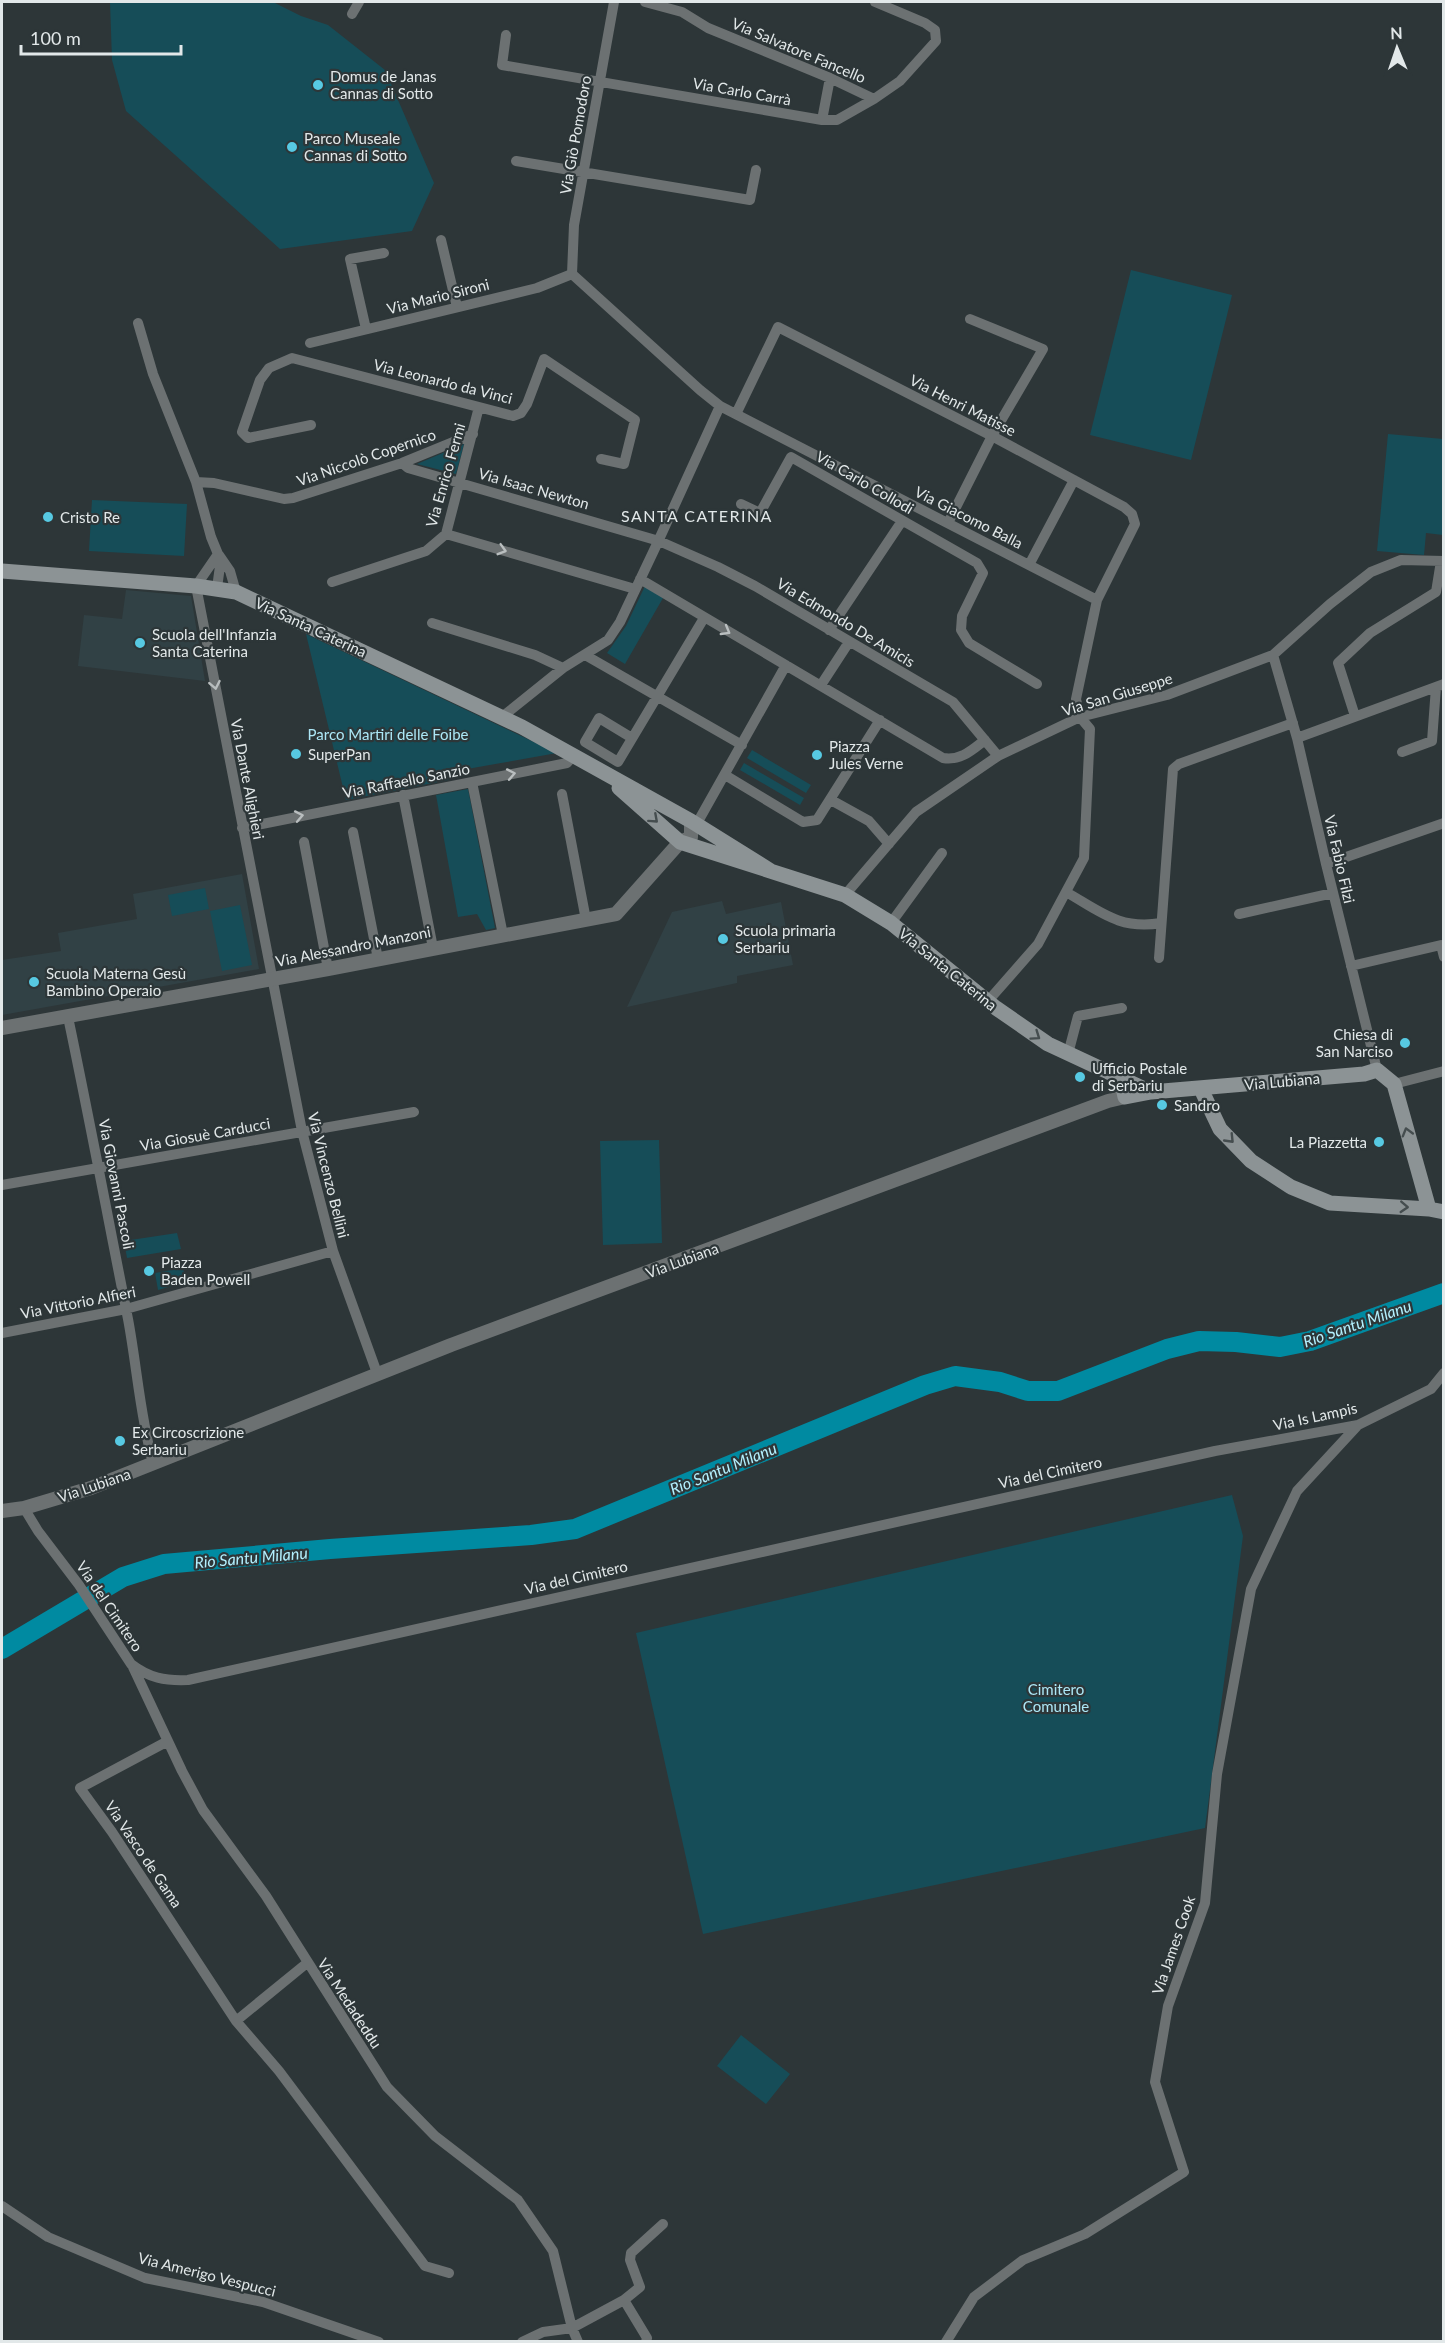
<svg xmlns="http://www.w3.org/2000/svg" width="1445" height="2343" font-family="Lato,sans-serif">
<rect width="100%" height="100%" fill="#2d3638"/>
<path fill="#314145" d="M126 590 191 596 205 681 78 666 84 615 122 619Z
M242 874 259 969 2 1015V960L61 951 58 933 137 919 133 894Z
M722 901 726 914 781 902 793 965 737 976V983L627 1007 672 912Z"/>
<path fill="#164d58" d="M110 2H273L301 16 328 25 385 70 434 183 412 231 280 249 126 111 112 60Z
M1131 270 1232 295 1191 460 1090 435Z
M1388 434 1443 439V535L1426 533 1424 555 1377 551Z
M464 444 456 474 417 464Z
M92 500 187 504 184 556 89 551Z
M645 586 663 598 625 664 607 653 626 626Z
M306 634 557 753 456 771 448 780 346 800Z
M752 750 811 785 806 793 747 758Z
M744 763 804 798 800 805 740 770Z
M468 789 495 928 486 930 477 914 458 917 436 795Z
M205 888 209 909 172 916 168 895Z
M240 905 252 965 222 971 210 911Z
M659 1140 662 1243 603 1245 600 1141Z
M177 1233 181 1249 127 1258 124 1241Z
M183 1268 186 1282 158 1290 155 1273Z
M1232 1495 1243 1536 1205 1828 703 1934 636 1633Z
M741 2035 790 2074 766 2104 717 2066Z"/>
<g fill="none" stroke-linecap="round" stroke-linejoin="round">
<path stroke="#008aa1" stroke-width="20" d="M2 1649 123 1577 164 1564 330 1549 531 1535 575 1529 925 1385 955 1376 1000 1382 1028 1391H1058L1167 1349 1199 1341 1236 1342 1280 1347 1310 1341 1444 1293"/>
<path stroke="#6c7172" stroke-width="10" d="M645 2 682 12 708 28 830 78 874 99
M352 14 359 2
M506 35 502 65 822 120H837L874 99 900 81 936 41 935 30 925 23 875 2
M822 120 830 78
M516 161 750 200 756 170
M441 240 457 307
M572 274 700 390 720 406 1097 600
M572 274 574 225 614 2
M138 323 153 374 196 482 211 537 218 554 220 566 217 588
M366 329 350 259 384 253
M310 343 537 288 572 274
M736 414 778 327 992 436 1124 507 1132 514 1135 524 1097 600 1076 699 1080 717 1090 729 1084 858 1038 944 988 1001
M311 425 248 438 242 432 260 380 269 368 292 358 513 416 521 413 527 404 544 359 635 420 624 464 601 459
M402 463 408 468 659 541 718 567 755 586 953 702 998 756
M196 482 214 483 284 499 293 498 402 463 473 434
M741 504 760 513 791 457 977 563 983 573 962 616 961 630 969 643 1037 684
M948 523 992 436 1043 349 970 319
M446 534 635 589
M218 554 196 586 302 1131 333 1251 377 1373
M219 555 230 571 236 592
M1029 565 1074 480
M640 579 943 758C961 761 972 750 985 740
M332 582 426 551 446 534 479 407
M432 623 535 655 563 668
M829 630 902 521
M585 655 742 745
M1273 655 1297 738 1326 864 1377 1070
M821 685 849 642
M1355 716 1338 663 1370 633 1436 592 1441 561
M502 717 563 668 608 640 620 622 656 546 720 406
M632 738 599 718 585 742 618 762 704 618
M1297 738 1444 684
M1402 752 1432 741 1436 687
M725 775 803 822 817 820 880 720
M472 782 503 935
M562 794 586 920
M403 795 433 948
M831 800 869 821 889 844
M700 818 786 665
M242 828 567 763 573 756
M353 832 378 959
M304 842 328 969
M1326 864 1444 823
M1066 892C1101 912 1120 930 1161 923
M845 895 916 812 998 756 1080 717 1167 695 1273 655 1330 604 1371 572 1401 560 1444 561
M1239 914 1333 893
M891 923 942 853
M1159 958 1173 769 1179 764 1293 723
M1351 966 1441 945 1444 957
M68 1017C89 1117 108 1218 128 1319 137 1367 140 1416 153 1463
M1068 1054 1078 1016 1122 1008
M1394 1084 1444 1071
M2 1185 414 1112
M2 1333 126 1309 333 1251
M24 1508 38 1531 79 1585 131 1664C149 1678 165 1681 188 1680L1215 1451 1358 1425 1431 1389 1444 1373
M133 1667 182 1771 203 1810 266 1896 387 2087 435 2136 518 2200 553 2251 572 2328 578 2342
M168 1741 80 1788 112 1832 236 2021 279 2071 425 2266 449 2273
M236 2021 307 1963
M2 2206 48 2237 145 2278 263 2302 379 2342
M624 2300 647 2338 646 2342
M522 2342 543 2332 572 2328 624 2300 640 2287 630 2260 631 2253 663 2224
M946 2342 974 2297 1023 2260 1085 2234 1184 2172 1155 2082 1168 2006 1205 1903 1217 1774 1251 1589 1297 1491 1358 1425"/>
<path stroke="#6c7172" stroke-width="14" d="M2 1028 328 969 616 914 680 842 691 837V821
M2 1511 24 1508 91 1488 451 1345 1108 1101 1125 1097"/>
<path stroke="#8c9395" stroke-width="15" d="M2 571 196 586 236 592 522 727 691 821 771 871
M619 788 680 842 845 895 891 923 996 1008 1048 1044 1151 1092
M1121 1078 1125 1097 1151 1092 1364 1074 1377 1070 1394 1084 1429 1209
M1201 1089 1220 1129 1251 1161 1291 1187 1330 1203 1429 1209 1444 1212"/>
</g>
<defs><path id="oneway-chevron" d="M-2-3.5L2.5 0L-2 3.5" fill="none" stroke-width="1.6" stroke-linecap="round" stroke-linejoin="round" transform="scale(1.5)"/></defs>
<g stroke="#b9bebf">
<use href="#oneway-chevron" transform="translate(502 550) rotate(16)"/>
<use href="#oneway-chevron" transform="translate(726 631) rotate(30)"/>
<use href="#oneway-chevron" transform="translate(215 685) rotate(79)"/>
<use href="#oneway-chevron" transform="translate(511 774) rotate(-11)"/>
<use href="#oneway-chevron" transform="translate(299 816) rotate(-11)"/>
</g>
<g stroke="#454d4f">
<use href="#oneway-chevron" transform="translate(654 819) rotate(42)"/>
<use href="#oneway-chevron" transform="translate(1036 1036) rotate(35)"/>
<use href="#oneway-chevron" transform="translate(1407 1132) rotate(-106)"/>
<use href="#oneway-chevron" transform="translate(1230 1139) rotate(46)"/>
<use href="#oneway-chevron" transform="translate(1404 1207) rotate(3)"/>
</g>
<g fill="#57c9e2" stroke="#2d3638" stroke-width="2">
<circle cx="318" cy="85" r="6"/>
<circle cx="292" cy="147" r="6"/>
<circle cx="48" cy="517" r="6"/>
<circle cx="140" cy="643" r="6"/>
<circle cx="296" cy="754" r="6"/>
<circle cx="817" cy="755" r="6"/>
<circle cx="723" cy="939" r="6"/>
<circle cx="34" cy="982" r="6"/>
<circle cx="1405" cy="1043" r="6"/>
<circle cx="1080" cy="1077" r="6"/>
<circle cx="1162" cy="1105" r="6"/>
<circle cx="1379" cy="1142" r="6"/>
<circle cx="149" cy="1271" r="6"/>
<circle cx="120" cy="1441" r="6"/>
</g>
<g text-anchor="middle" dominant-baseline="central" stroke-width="4.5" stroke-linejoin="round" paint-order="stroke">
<g font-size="15" fill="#e2e8e9" stroke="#2d3638">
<text transform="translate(799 50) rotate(23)">Via Salvatore Fancello</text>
<text transform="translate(742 91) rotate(10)">Via Carlo Carrà</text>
<text transform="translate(575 135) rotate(-80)">Via Giò Pomodoro</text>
<text transform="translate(438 296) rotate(-14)">Via Mario Sironi</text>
<text transform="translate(443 381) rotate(14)">Via Leonardo da Vinci</text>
<text transform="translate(963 405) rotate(27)">Via Henri Matisse</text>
<text transform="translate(366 457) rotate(-19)">Via Niccolò Copernico</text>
<text transform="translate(445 475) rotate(-74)">Via Enrico Fermi</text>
<text transform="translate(865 482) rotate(30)">Via Carlo Collodi</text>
<text transform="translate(534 488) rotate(16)">Via Isaac Newton</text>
<text transform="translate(969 517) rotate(27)">Via Giacomo Balla</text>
<text transform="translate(846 622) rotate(31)">Via Edmondo De Amicis</text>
<text transform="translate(311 627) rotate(25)">Via Santa Caterina</text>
<text transform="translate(1117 694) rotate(-17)">Via San Giuseppe</text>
<text transform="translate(248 779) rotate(79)">Via Dante Alighieri</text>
<text transform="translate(406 780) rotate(-11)">Via Raffaello Sanzio</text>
<text transform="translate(1340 859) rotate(77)">Via Fabio Filzi</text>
<text transform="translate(353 946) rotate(-11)">Via Alessandro Manzoni</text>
<text transform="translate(948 969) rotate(39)">Via Santa Caterina</text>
<text transform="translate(1282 1081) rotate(-5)">Via Lubiana</text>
<text transform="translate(205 1134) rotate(-10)">Via Giosuè Carducci</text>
<text transform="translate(329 1175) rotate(76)">Via Vincenzo Bellini</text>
<text transform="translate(117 1184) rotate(79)">Via Giovanni Pascoli</text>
<text transform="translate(682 1260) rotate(-20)">Via Lubiana</text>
<text transform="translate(78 1302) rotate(-11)">Via Vittorio Alfieri</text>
<text transform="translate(1315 1416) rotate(-12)">Via Is Lampis</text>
<text transform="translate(1050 1472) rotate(-12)">Via del Cimitero</text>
<text transform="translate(94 1485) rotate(-19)">Via Lubiana</text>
<text transform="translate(576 1577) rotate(-13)">Via del Cimitero</text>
<text transform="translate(110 1606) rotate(56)">Via del Cimitero</text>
<text transform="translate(144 1854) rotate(56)">Via Vasco de Gama</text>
<text transform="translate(1173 1945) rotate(-71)">Via James Cook</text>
<text transform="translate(350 2003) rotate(57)">Via Medadeddu</text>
<text transform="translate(207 2274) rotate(14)">Via Amerigo Vespucci</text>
</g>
<g font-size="15" fill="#e2e8e9" stroke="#2d3638" text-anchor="start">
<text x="330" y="76">Domus de Janas<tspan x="330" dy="17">Cannas di Sotto</tspan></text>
<text x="304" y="138">Parco Museale<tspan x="304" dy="17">Cannas di Sotto</tspan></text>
<text x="60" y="517">Cristo Re</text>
<text x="152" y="634">Scuola dell'Infanzia<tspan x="152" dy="17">Santa Caterina</tspan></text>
<text x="829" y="746">Piazza<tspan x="829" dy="17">Jules Verne</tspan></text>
<text x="308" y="754">SuperPan</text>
<text x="735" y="930">Scuola primaria<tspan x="735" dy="17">Serbariu</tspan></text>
<text x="46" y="973">Scuola Materna Gesù<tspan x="46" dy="17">Bambino Operaio</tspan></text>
<text x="1393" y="1034" text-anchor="end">Chiesa di<tspan x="1393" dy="17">San Narciso</tspan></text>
<text x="1092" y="1068">Ufficio Postale<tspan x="1092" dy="17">di Serbariu</tspan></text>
<text x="1174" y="1105">Sandro</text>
<text x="1367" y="1142" text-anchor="end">La Piazzetta</text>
<text x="161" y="1262">Piazza<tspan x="161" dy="17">Baden Powell</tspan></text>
<text x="132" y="1432">Ex Circoscrizione<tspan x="132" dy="17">Serbariu</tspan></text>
</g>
<g font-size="15" fill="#ace7f6" stroke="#2d3638">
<text x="388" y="734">Parco Martiri delle Foibe</text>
<text x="1056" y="1689">Cimitero<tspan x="1056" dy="17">Comunale</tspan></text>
</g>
<g font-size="16" letter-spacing="1.5" fill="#e2e8e9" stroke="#2d3638">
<text x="697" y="515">SANTA CATERINA</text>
</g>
<g font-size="16" font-style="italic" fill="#b3f0fe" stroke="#2d3638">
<text transform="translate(1357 1323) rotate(-19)">Rio Santu Milanu</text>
<text transform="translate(723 1468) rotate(-22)">Rio Santu Milanu</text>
<text transform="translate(251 1557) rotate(-5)">Rio Santu Milanu</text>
</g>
</g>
<rect width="1445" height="2343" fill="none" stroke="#e2e8e9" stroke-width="6"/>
<g transform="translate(1397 48) rotate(358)" stroke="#2d3638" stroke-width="4.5" paint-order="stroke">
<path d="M0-4.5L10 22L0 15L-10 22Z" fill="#e2e8e9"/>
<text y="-9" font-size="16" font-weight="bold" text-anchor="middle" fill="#e2e8e9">N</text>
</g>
<path d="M21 45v9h160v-9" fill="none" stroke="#e2e8e9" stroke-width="3"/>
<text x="30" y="45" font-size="18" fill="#e2e8e9" stroke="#2d3638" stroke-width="4.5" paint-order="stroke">100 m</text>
</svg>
